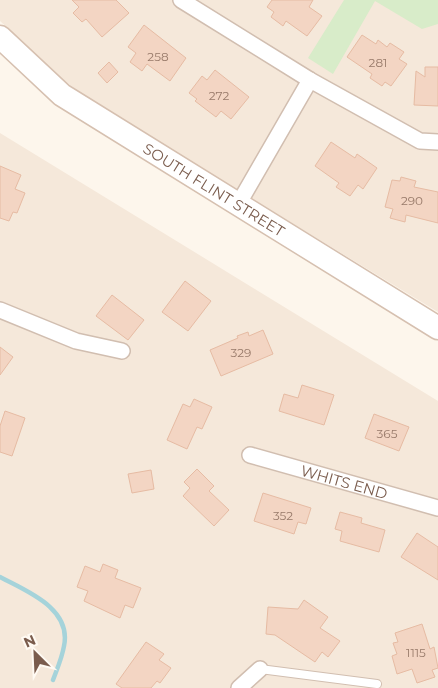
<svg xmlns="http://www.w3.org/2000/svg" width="438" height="688" font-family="Montserrat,sans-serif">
<rect width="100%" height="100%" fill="#fdf6ec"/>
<path fill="#f5e8da" d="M0 0H438V312L90 100 65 81 0 21Z
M0 133 438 401V688H0Z"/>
<path fill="#d8ecc9" d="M344 0H438V24L422 29 375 1 333 74 308 58Z"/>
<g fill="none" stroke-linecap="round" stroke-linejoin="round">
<path stroke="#a5d3da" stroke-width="4.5" d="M0 577C26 591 72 608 64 646 62 658 57 669 53 680"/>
</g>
<path fill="#f3d5c3" stroke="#e6bba3" d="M72 0H116L129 13 102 37 86 19 82 22 73 13 79 7Z
M272 0H313L309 7 322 16 307 36 286 21 283 26 271 17 274 12 267 7Z
M144 25 186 58 170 81 147 64 142 71 130 62 136 53 128 47Z
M362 35 376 44 378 40 387 47 390 43 404 52 399 59 407 64 391 86 385 82 382 86 370 78 372 74 347 57Z
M109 62 118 72 107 83 98 73Z
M425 67H438V106L414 105 416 71 425 77Z
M215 70 249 97 231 119 221 111 216 117 195 101 197 99 189 93 202 76 207 80Z
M331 142 355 158 357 154 377 168 363 189 358 185 350 196 336 187 339 183 315 166Z
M0 166 21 175 15 189 25 193 17 213 13 212 9 221 0 218Z
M401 177 416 181 414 187 438 192V223L406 215 405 222 390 218 393 209 385 207 392 180 400 181Z
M185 281 211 301 188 331 162 312Z
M112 295 144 320 128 340 96 316Z
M263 330 273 354 221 376 210 350 238 338 237 336 248 332 249 336Z
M0 347 13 357 0 375Z
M302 385 334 395 324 425 279 411 284 394 298 398Z
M194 399 212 407 202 429 197 427 187 449 167 440 183 404 190 407Z
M5 411 25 418 12 456 0 452V426Z
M374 414 409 427 399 451 365 438Z
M197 469 214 486 209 491 229 510 214 526 183 496 190 488 184 482Z
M151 470 154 489 132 493 128 474Z
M263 493 311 508 306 524 298 522 294 534 254 521Z
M340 512 362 518 361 523 385 530 379 552 340 541 342 531 335 529Z
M417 533 438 547V580L401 557Z
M103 564 118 570 115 578 141 588 133 608 125 605 120 618 84 601 88 591 77 587 85 566 100 572Z
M304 600 328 617 320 628 340 641 328 657 322 652 315 662 275 635 266 634 268 607 298 609Z
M422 624 430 649 434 647 438 668 432 670 435 677 417 683 412 669 397 674 392 656 397 654 393 643 398 642 395 633Z
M146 642 164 654 159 660 171 668 160 683 157 681 151 688H122L116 684Z"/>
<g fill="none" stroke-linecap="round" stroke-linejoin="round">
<g stroke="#d1beb0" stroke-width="10">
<path id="lane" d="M260 669 377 684"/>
</g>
<g stroke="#d1beb0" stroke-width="18">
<g id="street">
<path d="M181 0 310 80 420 141 438 142"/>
<path d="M239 203 310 80"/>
<path d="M0 310 76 341 122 351"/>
<path id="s1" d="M250 455 438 508"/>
<path d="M239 688 260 669"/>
</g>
</g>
<g stroke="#d6c0b0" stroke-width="25">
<g id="secondary">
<path id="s2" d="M0 37 62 95 438 328"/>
</g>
</g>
<use href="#lane" stroke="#fff" stroke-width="8"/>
<use href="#street" stroke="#fff" stroke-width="15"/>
<use href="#secondary" stroke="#fff" stroke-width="22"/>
</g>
<g text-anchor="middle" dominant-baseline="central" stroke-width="4.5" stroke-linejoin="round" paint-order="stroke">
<g font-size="12" fill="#987a6a">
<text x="158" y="56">258</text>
<text x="378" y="62">281</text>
<text x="219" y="95">272</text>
<text x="412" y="200">290</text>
<text x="241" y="352">329</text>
<text x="387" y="433">365</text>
<text x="283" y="515">352</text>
<text x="416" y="652">1115</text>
</g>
<g font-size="15" fill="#7a5c4d" stroke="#fffaf3">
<text stroke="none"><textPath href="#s2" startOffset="264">SOUTH FLINT STREET</textPath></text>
<text stroke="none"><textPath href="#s1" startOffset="98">WHITS END</textPath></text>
</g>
</g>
<g transform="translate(35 653) rotate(336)" stroke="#fffaf3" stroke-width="4" paint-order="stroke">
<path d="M0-4L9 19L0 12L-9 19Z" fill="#7a5c4d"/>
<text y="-8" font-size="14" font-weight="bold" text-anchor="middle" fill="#7a5c4d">N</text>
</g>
</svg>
